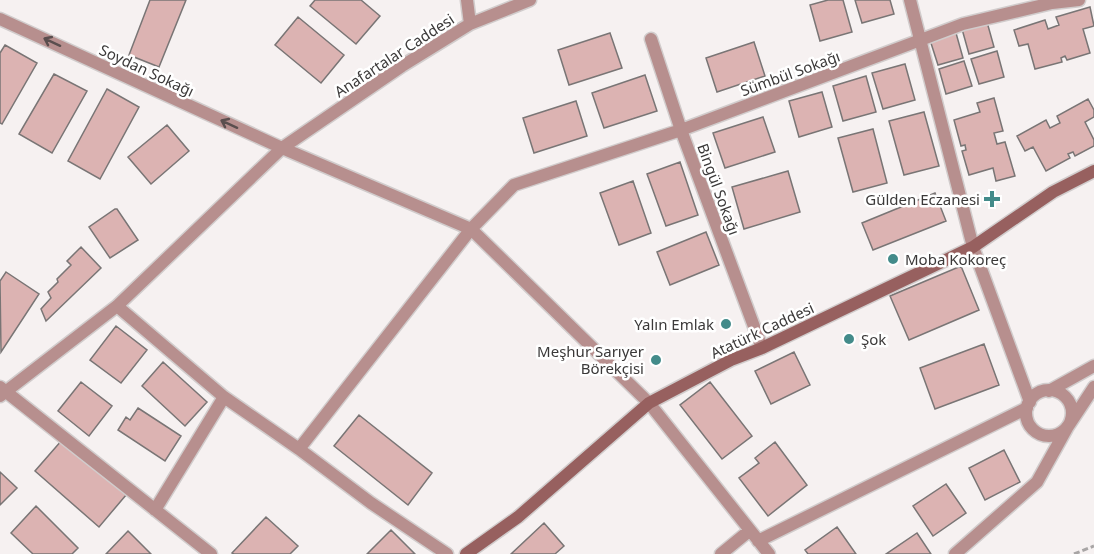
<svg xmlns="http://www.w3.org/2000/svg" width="1094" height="554" font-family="'Noto Sans',sans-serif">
<rect width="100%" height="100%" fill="#f6f1f1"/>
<path fill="#dcb3b2" stroke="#797575" stroke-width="1.5" d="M150 0H186L159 67 129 55Z
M315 0H361L380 16 356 44 310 6Z
M828 0H843L852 32 820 41 810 5Z
M855 0H890L894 14 862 23Z
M1090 7 1094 26 1083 29 1090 53 1067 60 1065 56 1061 58 1062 62 1035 69 1028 44 1019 46 1014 30 1045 20 1048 29 1059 25 1056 17Z
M298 17 344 55 321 83 275 45Z
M987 22 994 47 969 54 962 29Z
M610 33 622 68 569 85 558 50Z
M956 33 963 58 938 65 930 40Z
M754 42 765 76 717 92 706 58Z
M5 45 37 63 2 124 0 123V53Z
M997 51 1004 77 979 84 971 59Z
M964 61 972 86 946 94 939 69Z
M905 64 915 100 883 109 872 73Z
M54 74 87 91 52 153 19 134Z
M645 75 657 111 604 128 592 93Z
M866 76 876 112 843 121 833 86Z
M107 89 139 107 100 179 68 161Z
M822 92 832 127 799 137 789 101Z
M994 98 1003 131 994 133 997 144 1005 142 1015 176 996 181 993 168 969 175 962 151 966 150 965 145 961 146 954 120 980 112 977 103Z
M1088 99 1094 110V117L1085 122 1094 140V146L1075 156 1073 152 1068 154 1070 158 1046 171 1033 147 1025 151 1017 136 1046 120 1050 128 1060 123 1057 116Z
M576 101 587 136 534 153 523 118Z
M924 112 939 166 904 175 889 121Z
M763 117 775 152 725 168 713 133Z
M167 125 189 151 151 184 128 157Z
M873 129 887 183 853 192 838 138Z
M680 162 698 215 666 226 647 174Z
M788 171 800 212 744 229 732 187Z
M633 181 651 233 619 245 600 193Z
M935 193 946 221 873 250 862 223Z
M115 209H117L138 240 110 258 89 227Z
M706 232 719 265 670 285 657 252Z
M81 247 101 268 46 321 41 309 51 298 48 292 58 282 57 279 71 265 67 261Z
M961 266 979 310 909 340 890 296Z
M6 272 39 294 1 352 0 281Z
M116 326 147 350 121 383 90 360Z
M984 344 999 385 935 409 920 368Z
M794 352 810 385 771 404 755 371Z
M163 362 207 402 185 426 142 386Z
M81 382 112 406 89 436 58 411Z
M710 382 752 436 722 459 680 405Z
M138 408 181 436 165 461 118 430 126 417 130 420Z
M359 415 432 473 408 505 334 446Z
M62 440 126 495 99 527 35 471Z
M775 442 807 485 768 516 739 478 759 463 755 458Z
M1004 450 1020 482 985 500 969 468Z
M0 472 17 488 0 505Z
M946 484 966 513 933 536 913 506Z
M36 506 78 548 72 554H33L11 533Z
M266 517 298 546 290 554H234L232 553Z
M544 523 564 546 555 554H511Z
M837 527 856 554H808L805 550Z
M391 530 415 554H367Z
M128 531 151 554H106Z
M917 533 931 554H886Z"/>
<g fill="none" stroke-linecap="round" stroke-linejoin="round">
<g stroke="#d1cccc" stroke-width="15">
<path id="minor" d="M467 0 470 24
M910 0 973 247 1030 402
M0 19 282 148 471 229 649 403 769 554
M651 39 681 130 762 348
M117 306 224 397 299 449 371 503 447 554
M0 387 211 554
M1026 413a23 23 0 1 1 46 0a23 23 0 1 1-46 0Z
M1049 391 1094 366
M0 396 117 306 282 148 402 66 470 24 530 0
M299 449 471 229 514 185 681 130 963 24 1052 3 1079 0
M155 510 224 397
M758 541 1027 408
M721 554 749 531
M955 554 1037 482 1067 428 1094 387"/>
</g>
<g stroke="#d1cccc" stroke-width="15">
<path id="secondary" d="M466 554 518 517 649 403 731 360 762 348 973 247 1053 192 1094 171"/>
</g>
<path stroke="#a8a5a5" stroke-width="3" stroke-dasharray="6 3" stroke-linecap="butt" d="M1074 554 1094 546"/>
<use href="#minor" stroke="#b78f8e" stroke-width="12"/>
<use href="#secondary" stroke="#97605f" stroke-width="12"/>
</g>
<defs><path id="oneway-shaft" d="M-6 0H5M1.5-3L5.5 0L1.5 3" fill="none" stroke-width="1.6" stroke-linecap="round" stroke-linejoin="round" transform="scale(1.5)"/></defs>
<g stroke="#5a4e4e">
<use href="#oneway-shaft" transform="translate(52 42) rotate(-155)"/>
<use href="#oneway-shaft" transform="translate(229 124) rotate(-155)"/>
</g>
<g fill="#438b8a" stroke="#fff" stroke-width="2">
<path d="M989 190h6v6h6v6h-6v6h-6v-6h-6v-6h6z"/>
<circle cx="893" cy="259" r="6"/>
<circle cx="726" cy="324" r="6"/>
<circle cx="849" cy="339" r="6"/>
<circle cx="656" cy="360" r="6"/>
</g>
<g text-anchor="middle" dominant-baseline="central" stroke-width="5" stroke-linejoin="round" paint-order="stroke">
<g font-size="15" fill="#3b3939" stroke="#fff">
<text transform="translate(394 55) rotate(-33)">Anafartalar Caddesi</text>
<text transform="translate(147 70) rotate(25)">Soydan Sokağı</text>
<text transform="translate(790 73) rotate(-20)">Sümbül Sokağı</text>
<text transform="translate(719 189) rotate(70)">Bingül Sokağı</text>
<text transform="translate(762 330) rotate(-25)">Atatürk Caddesi</text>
</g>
<g font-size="15" fill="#3b3939" stroke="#fff" text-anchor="end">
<text x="980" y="199">Gülden Eczanesi</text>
<text x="905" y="259" text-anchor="start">Moba Kokoreç</text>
<text x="714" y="324">Yalın Emlak</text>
<text x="861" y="339" text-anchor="start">Şok</text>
<text x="644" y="351">Meşhur Sarıyer<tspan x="644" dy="17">Börekçisi</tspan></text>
</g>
</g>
</svg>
